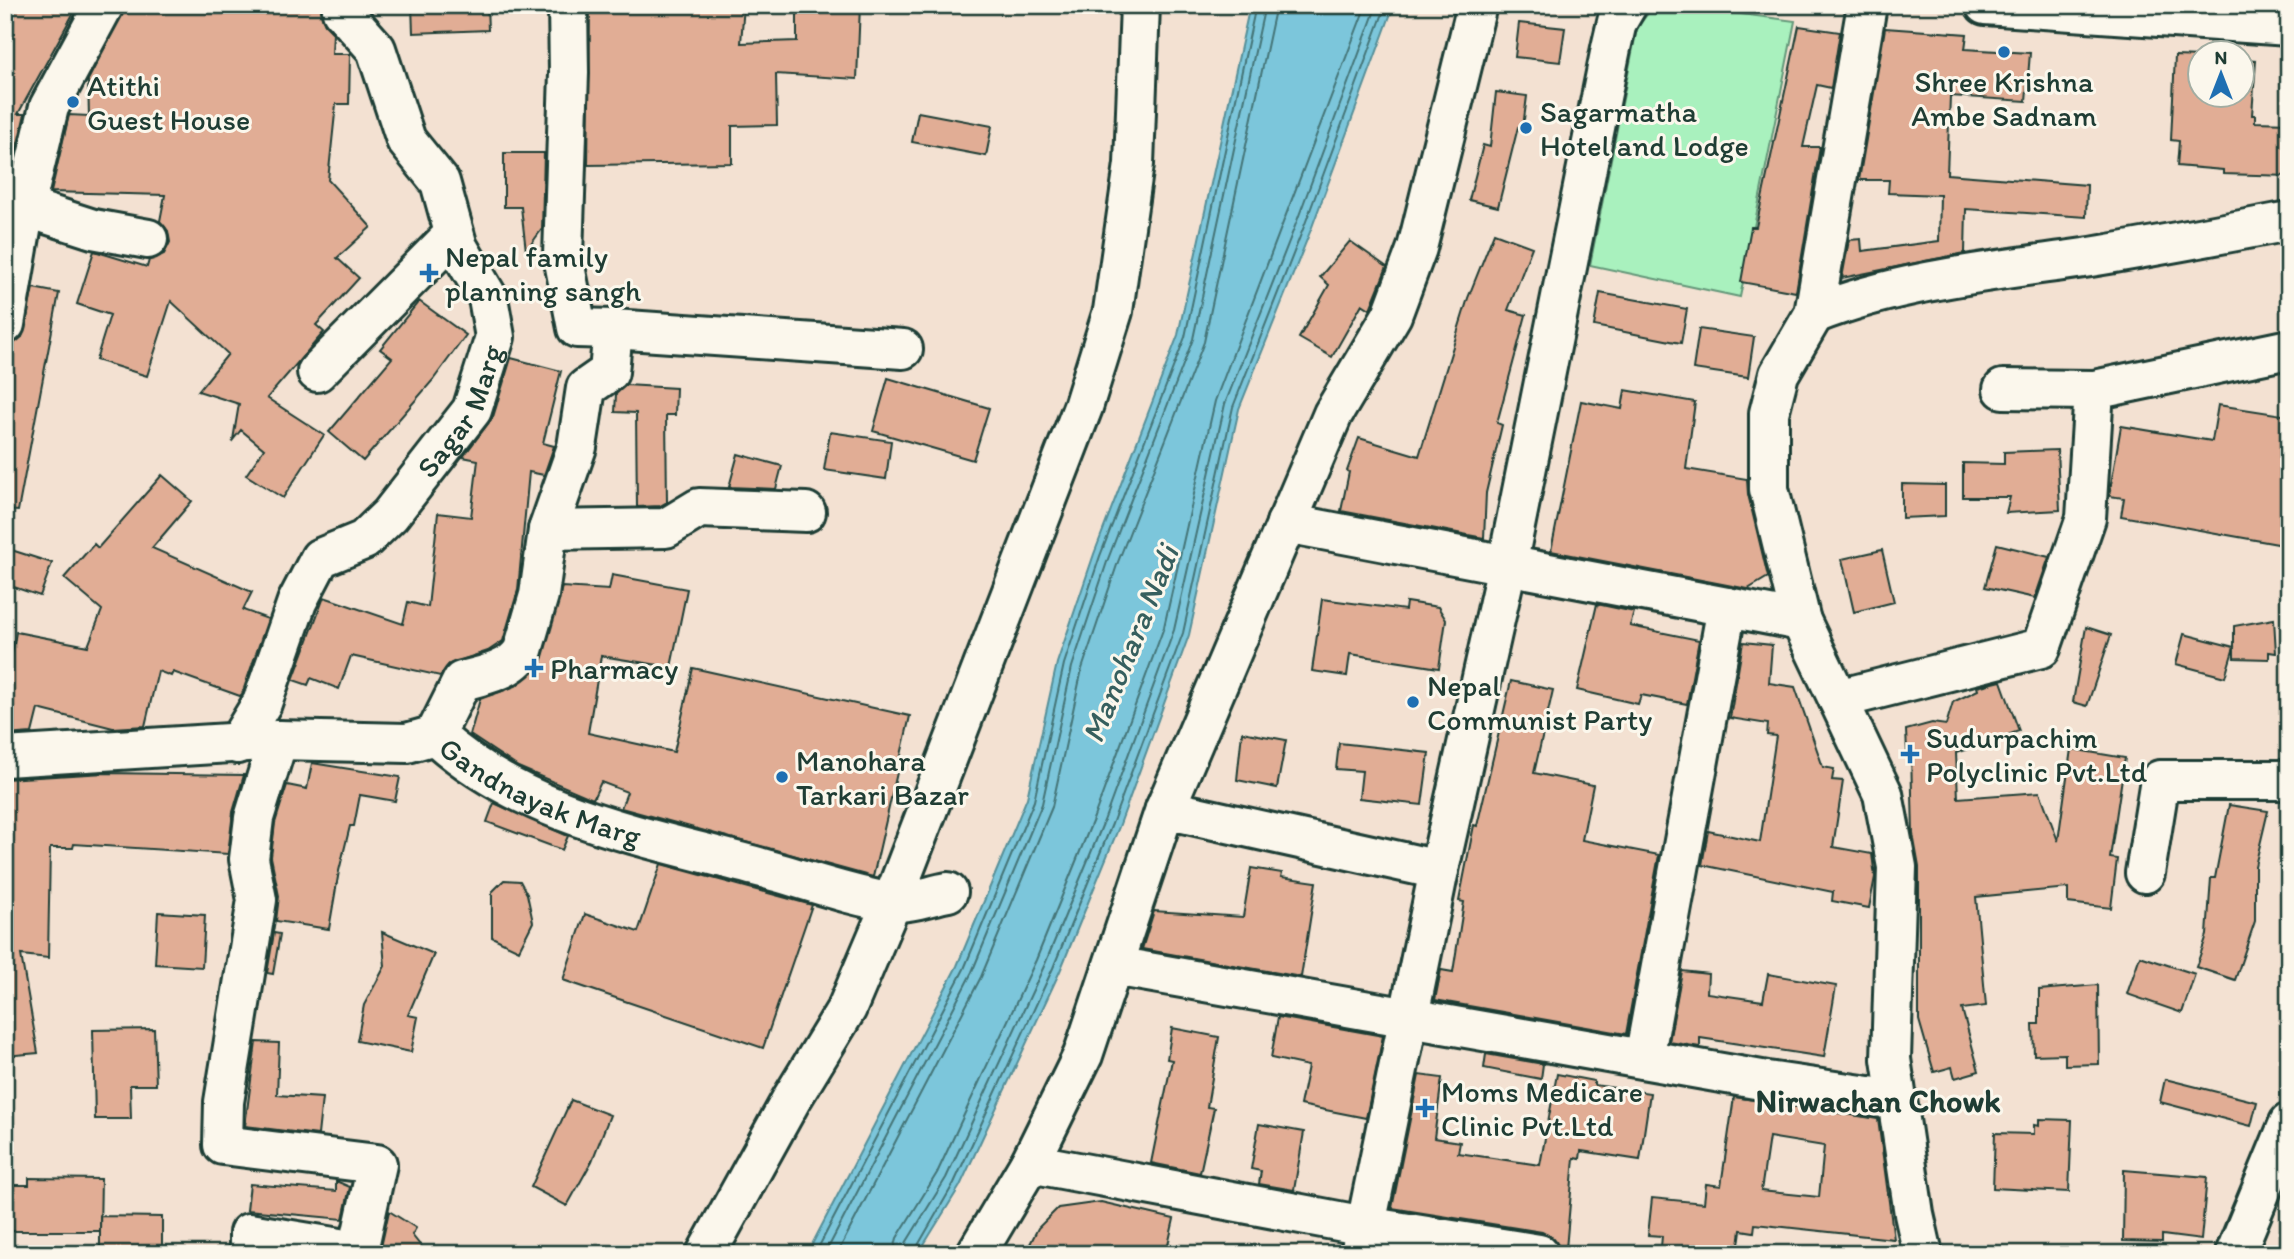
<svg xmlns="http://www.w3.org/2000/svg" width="2294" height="1259" font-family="Itim,sans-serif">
<rect width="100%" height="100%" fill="#f3e1d2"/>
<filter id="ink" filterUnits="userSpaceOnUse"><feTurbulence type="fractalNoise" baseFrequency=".0143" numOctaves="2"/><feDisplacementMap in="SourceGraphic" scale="14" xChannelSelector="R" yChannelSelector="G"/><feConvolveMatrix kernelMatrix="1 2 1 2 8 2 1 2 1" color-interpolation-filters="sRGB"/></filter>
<g filter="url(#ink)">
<path fill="#a9f1be" stroke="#649779" stroke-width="2" d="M1670 5 1795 21 1740 297 1590 265 1637 28 1649 12Z"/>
<path fill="#7bc6db" stroke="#568f98" stroke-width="2" d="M1250 5H1394L1312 227 1239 409 1189 635 1119 827 1060 971 960 1186 918 1254H807L957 966 1027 798 1057 663 1094 554 1178 335Z"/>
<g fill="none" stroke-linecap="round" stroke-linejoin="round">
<path stroke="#447477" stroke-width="2" d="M815 1254 964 969 1034 801 1064 664 1100 556 1185 337 1256 5
M825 1254 972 972 1042 804 1072 667 1108 559 1193 339 1265 5
M837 1254 981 977 1052 807 1082 669 1118 562 1204 342 1276 5
M893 1254 897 1238 937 1173 1036 960 1094 817 1164 627 1215 401 1366 5
M904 1254 906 1243 946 1178 1045 964 1104 821 1174 630 1225 404 1297 221 1377 5
M913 1254 954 1183 1053 968 1112 824 1183 633 1233 407 1305 224 1386 5"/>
</g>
<path fill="#e1ad95" stroke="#1f3d34" stroke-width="2" fill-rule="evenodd" d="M5 5H78L18 114H25L6 193Z
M126 5H320L325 25 333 33 332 54H350L349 104H336L328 180 371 227 337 258 359 278 316 325 324 332 267 398 324 435 283 498 246 475 264 449 241 430 233 440 239 404 198 391 228 354 171 301 147 376 96 360 110 315 77 304 94 251 147 267 149 260 164 254 170 242 168 231 160 221 165 195 51 192 69 115 89 116 88 80Z
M412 5H487L488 30 413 33Z
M590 5H744L741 43 797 41V5H860L857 79 776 74 777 125 732 126V163L588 165Z
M1519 23 1565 28 1560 62 1515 57Z
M1799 26 1840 32 1831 88 1817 85 1803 147H1820L1796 292 1741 282 1751 227H1756Z
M1885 28 1967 34 1965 49 2030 53 2026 101 1950 96 1947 174 2087 185 2086 217 1966 209 1965 253 1842 278 1849 240 1861 239 1862 251 1939 241 1940 195 1888 193 1889 180H1859Z
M2175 56 2200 57V94H2242V59L2256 60 2252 115H2255V122L2289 123V176L2223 174V170L2177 166 2179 141 2171 140Z
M1496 92 1527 96 1523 127H1518L1498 207 1469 200 1483 145 1490 147Z
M918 112 992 126 986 156 912 142Z
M504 153H544L542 229 526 251 521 207H504Z
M1494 233 1532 247 1508 310 1526 315 1497 423 1502 425 1486 493 1484 538 1341 511 1349 472 1347 471 1359 438 1419 456 1468 298Z
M1350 241 1387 267 1370 309 1362 304 1332 357 1299 338 1329 285 1320 277Z
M33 288 59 293 18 511 5 510V345L22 337Z
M1600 293 1687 309 1681 343 1594 326Z
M419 301 466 335 433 380 363 461 329 432 392 358 380 349Z
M1699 329 1754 337 1748 377 1693 369Z
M511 358 561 371 543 443 554 446 544 475 529 472 518 590 503 641 488 651 449 664 440 676 351 656 339 689 311 678 308 685 293 680 324 597 403 624 408 602 428 607 438 513 471 517 478 460 463 457 493 417Z
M888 378 989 408 973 460 873 431Z
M626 385 676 388 675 415H666L667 502 660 506 637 507 636 413 615 412 616 394Z
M1625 390 1695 402 1686 469 1747 479 1748 494 1768 577 1748 589 1551 551 1581 401 1622 409Z
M2218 405 2289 416V546L2121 516 2124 498 2109 496 2121 426 2212 441Z
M830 432 891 441 886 479 824 470Z
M2057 450 2060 510 2006 513 2010 497H1963V463L2004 464V452Z
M738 454 782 466 776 489 729 487Z
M162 475 192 501 152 548 252 592 243 610 268 619 242 694 240 696 173 672 171 676 158 671 145 726 113 728 38 709 32 733 5 735V692L16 632 88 646 102 610 64 578 94 544 98 548Z
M1902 484 1945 485V516L1902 518Z
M1997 544 2049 557 2035 598 1985 587Z
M5 548 52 563 40 596 5 584Z
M1882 550 1894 602 1854 612 1842 559Z
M612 575 687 589 671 667 601 656 588 733 674 752 693 668 910 716 873 877 621 808 627 792 601 782 593 799 518 767 470 735 480 699 516 686 541 662 562 587 609 590Z
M1322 599 1405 610 1406 602 1438 607 1446 620 1439 668 1350 654 1347 676 1312 671Z
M1597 604 1634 612 1630 626 1699 640 1687 704 1641 695 1638 704 1577 690Z
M2274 619 2276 653 2269 652V659L2234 658V626Z
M2086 627 2111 635 2087 706 2073 702Z
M2184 634 2234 647 2225 677 2176 664Z
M1743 642 1772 645 1769 683 1795 687 1823 767 1834 769 1832 780 1843 781 1833 847 1872 854 1875 877 1869 908 1832 901 1833 892 1702 865 1708 831 1760 842 1776 736 1767 735 1768 724 1730 718Z
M1511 681 1553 690 1534 773 1593 785 1582 840 1659 855 1626 1034 1435 1000 1441 970 1453 972 1464 902 1459 901 1474 825 1477 826Z
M2001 681 2019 731 1956 753 1958 798 2040 792 2058 841 2071 749 2125 758 2110 858 2117 859 2111 908 2068 903V888L1976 897 1986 1006 1962 1009 1979 1071 1955 1078 1952 1067 1934 1072 1919 1020V867L1913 834 1911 752H1907L1906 730 1932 723 1946 725 1953 702 1978 690 1977 687Z
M1242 732 1286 740 1277 788 1237 780Z
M1339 743 1429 753 1422 805 1359 798 1362 771 1336 769Z
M312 763 400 777 395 801 360 795 354 826H350L339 871 329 929 276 921 279 896 271 857 275 823 287 785 307 789Z
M105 773 244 775 233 812 228 854 74 844 73 848H50L48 958 21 955 38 1053 5 1056V945L11 944 14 916H5V779Z
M494 803 568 836 562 850 487 822Z
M2229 805 2268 811 2255 866V921L2235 980 2196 967 2207 935 2211 878H2215Z
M661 864 812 905 763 1048 563 980 585 914 638 932Z
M1251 868 1282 873 1281 877 1316 882 1301 977 1142 949 1154 911 1243 917Z
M504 880 520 881 527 894 533 922 519 950 492 937V892Z
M158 912 205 915 202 967 155 964Z
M382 932 434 954 408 1015 418 1017 411 1052 357 1041 364 1005 385 966Z
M274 933 280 934 273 974 267 973Z
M2140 956 2195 974 2182 1013 2127 994Z
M1682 971 1708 974 1707 993 1763 1001 1768 974 1836 986 1824 1057 1700 1038V1047L1669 1042Z
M2098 985 2099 1064 2065 1065V1054L2034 1055 2033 1024H2039V990Z
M1278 1017 1383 1036 1366 1118 1300 1105 1308 1066 1271 1058Z
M1172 1028 1219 1037 1207 1107 1214 1108 1200 1173 1151 1163 1172 1060 1167 1059Z
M154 1029 156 1085H130L131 1119H95L93 1030Z
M256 1042 279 1043 277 1095 322 1098 318 1135 245 1126Z
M1486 1054 1543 1064 1541 1079 1484 1068Z
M1557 1074 1594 1081V1085L1650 1093 1640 1160 1581 1151 1580 1159 1574 1158 1566 1249H1560L1553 1238 1542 1232 1392 1208 1419 1075 1442 1078 1434 1138 1460 1142 1458 1153 1540 1165Z
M2165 1079 2257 1102 2251 1126 2160 1102Z
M1734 1097 1878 1119 1894 1239 1755 1224 1754 1232 1741 1230 1738 1252 1661 1247 1662 1236 1648 1235 1652 1198 1704 1203 1706 1184 1721 1186ZM1769 1137 1824 1146 1819 1197 1761 1191Z
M571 1100 610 1115 592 1161 567 1206 531 1187Z
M2039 1119 2072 1120 2069 1192 1993 1188 1995 1133 2034 1134V1125L2039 1126Z
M1259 1124 1304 1132 1294 1190 1259 1184 1261 1171 1251 1169Z
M2124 1170 2207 1177 2201 1240 2162 1235V1242L2123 1241Z
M29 1178 101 1179 100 1231H5V1185H29Z
M336 1181 350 1187 343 1219 247 1210 250 1184 336 1191Z
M1101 1202 1174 1219 1166 1254H1025L1038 1228 1058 1208Z
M389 1211 416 1228 412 1235 427 1254H393L381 1247Z
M100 1216 162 1217V1254H116V1250L100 1249Z"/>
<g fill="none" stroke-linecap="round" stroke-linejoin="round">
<g stroke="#1f3d34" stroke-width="44">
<g id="minor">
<path d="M1867 5 1814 314 1779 374 1769 413V489L1801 621 1883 794 1897 867 1891 1059 1914 1214 1923 1254"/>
<path d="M1985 5 2289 26"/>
<path d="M25 207 93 229 148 239"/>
<path d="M1814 314C1901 280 1993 271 2084 258 2153 247 2221 234 2289 221"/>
<path d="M5 324 25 207 49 107 104 5"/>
<path d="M613 329 903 349"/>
<path d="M317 372 454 234"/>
<path d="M2003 389 2094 390"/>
<path d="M1286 523 1801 621"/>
<path d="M548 530 666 528 699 508 806 512"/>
<path d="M1838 699 2041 648 2086 518 2094 390 2289 349"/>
<path d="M435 735 462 681C482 676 513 670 523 650L539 595 548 530 577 447 586 388 609 372 613 329 577 328 563 256 569 73 568 5"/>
<path id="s1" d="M237 744 262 703 297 602 320 558 364 540 390 515 472 410 495 337 488 298 458 247 440 182 406 140 376 49 342 11V5"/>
<path id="s2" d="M5 757 278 740 407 743 435 735C525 817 648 837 762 868 800 878 853 897 890 902 907 904 931 895 948 892"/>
<path d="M1165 809 1439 870"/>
<path d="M2145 873 2160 780H2289"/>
<path d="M1114 966 1767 1081 1896 1100"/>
<path d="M1644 1059 1727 607"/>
<path d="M1030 1163 1365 1226 1539 1254"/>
<path d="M249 1254V1233L358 1251 377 1164 223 1145 224 1102 257 900 249 859 254 818 278 740"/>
<path d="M706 1254 791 1100 847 1008 892 902 1083 407 1113 311 1134 164 1140 5"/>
<path d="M976 1254 1030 1163 1083 1055 1165 809 1333 414 1392 315 1417 248 1477 5"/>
<path d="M1360 1254 1439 870 1507 566 1611 48 1617 22 1627 5"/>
<path d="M2235 1254 2289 1123"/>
</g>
</g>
<use href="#minor" stroke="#fbf7ec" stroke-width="38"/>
</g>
</g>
<g fill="#1f6fb2" stroke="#fbf7ec" stroke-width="2.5">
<circle cx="2004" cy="52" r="7"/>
<circle cx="73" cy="102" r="7"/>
<circle cx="1526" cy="128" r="7"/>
<path d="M425.5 262.5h7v7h7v7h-7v7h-7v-7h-7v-7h7z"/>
<path d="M530.5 657.5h7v7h7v7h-7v7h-7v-7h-7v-7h7z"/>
<circle cx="1413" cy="702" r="7"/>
<path d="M1906.5 743.5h7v7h7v7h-7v7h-7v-7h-7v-7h7z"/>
<circle cx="782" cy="777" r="7"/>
<path d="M1421.5 1097.5h7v7h7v7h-7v7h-7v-7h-7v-7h7z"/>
</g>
<g text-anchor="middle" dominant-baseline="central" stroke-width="6" stroke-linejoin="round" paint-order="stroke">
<g font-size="30" fill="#1f3d34" stroke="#fbf7ec" text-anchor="start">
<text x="2004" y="81" text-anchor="middle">Shree Krishna<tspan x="2004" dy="34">Ambe Sadnam</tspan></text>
<text x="87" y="85">Atithi<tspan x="87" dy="34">Guest House</tspan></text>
<text x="1540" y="111">Sagarmatha<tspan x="1540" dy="34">Hotel and Lodge</tspan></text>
<text x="445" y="256">Nepal family<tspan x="445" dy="34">planning sangh</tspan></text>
<text x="550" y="668">Pharmacy</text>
<text x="1427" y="685">Nepal<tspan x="1427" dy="34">Communist Party</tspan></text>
<text x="1926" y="737">Sudurpachim<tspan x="1926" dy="34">Polyclinic Pvt.Ltd</tspan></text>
<text x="796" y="760">Manohara<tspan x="796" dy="34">Tarkari Bazar</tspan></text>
<text x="1441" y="1091">Moms Medicare<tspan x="1441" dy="34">Clinic Pvt.Ltd</tspan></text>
</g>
<g font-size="30" fill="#1f3d34" stroke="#fbf7ec">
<text stroke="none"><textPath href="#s1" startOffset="415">Sagar Marg</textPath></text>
<text stroke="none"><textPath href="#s2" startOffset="553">Gandnayak Marg</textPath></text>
</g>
<g font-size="32" font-style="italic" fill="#365f5e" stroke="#fbf7ec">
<text transform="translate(1130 644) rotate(-68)">Manohara Nadi</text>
</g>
<g font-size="32" font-weight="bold" fill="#1f3d34" stroke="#fbf7ec">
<text x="1878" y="1101">Nirwachan Chowk</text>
</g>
</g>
<rect width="2294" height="1259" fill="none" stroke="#fbf7ec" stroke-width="28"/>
<rect x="14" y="14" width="2266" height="1231" fill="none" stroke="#1f3d34" stroke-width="2.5" filter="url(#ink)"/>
<g transform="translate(2221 74)"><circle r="33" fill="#fbf7ec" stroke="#a3ada2" stroke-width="2"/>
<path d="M0-5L12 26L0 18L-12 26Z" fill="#1f6fb2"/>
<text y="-10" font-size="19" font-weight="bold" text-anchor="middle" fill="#1f3d34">N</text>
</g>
</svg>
